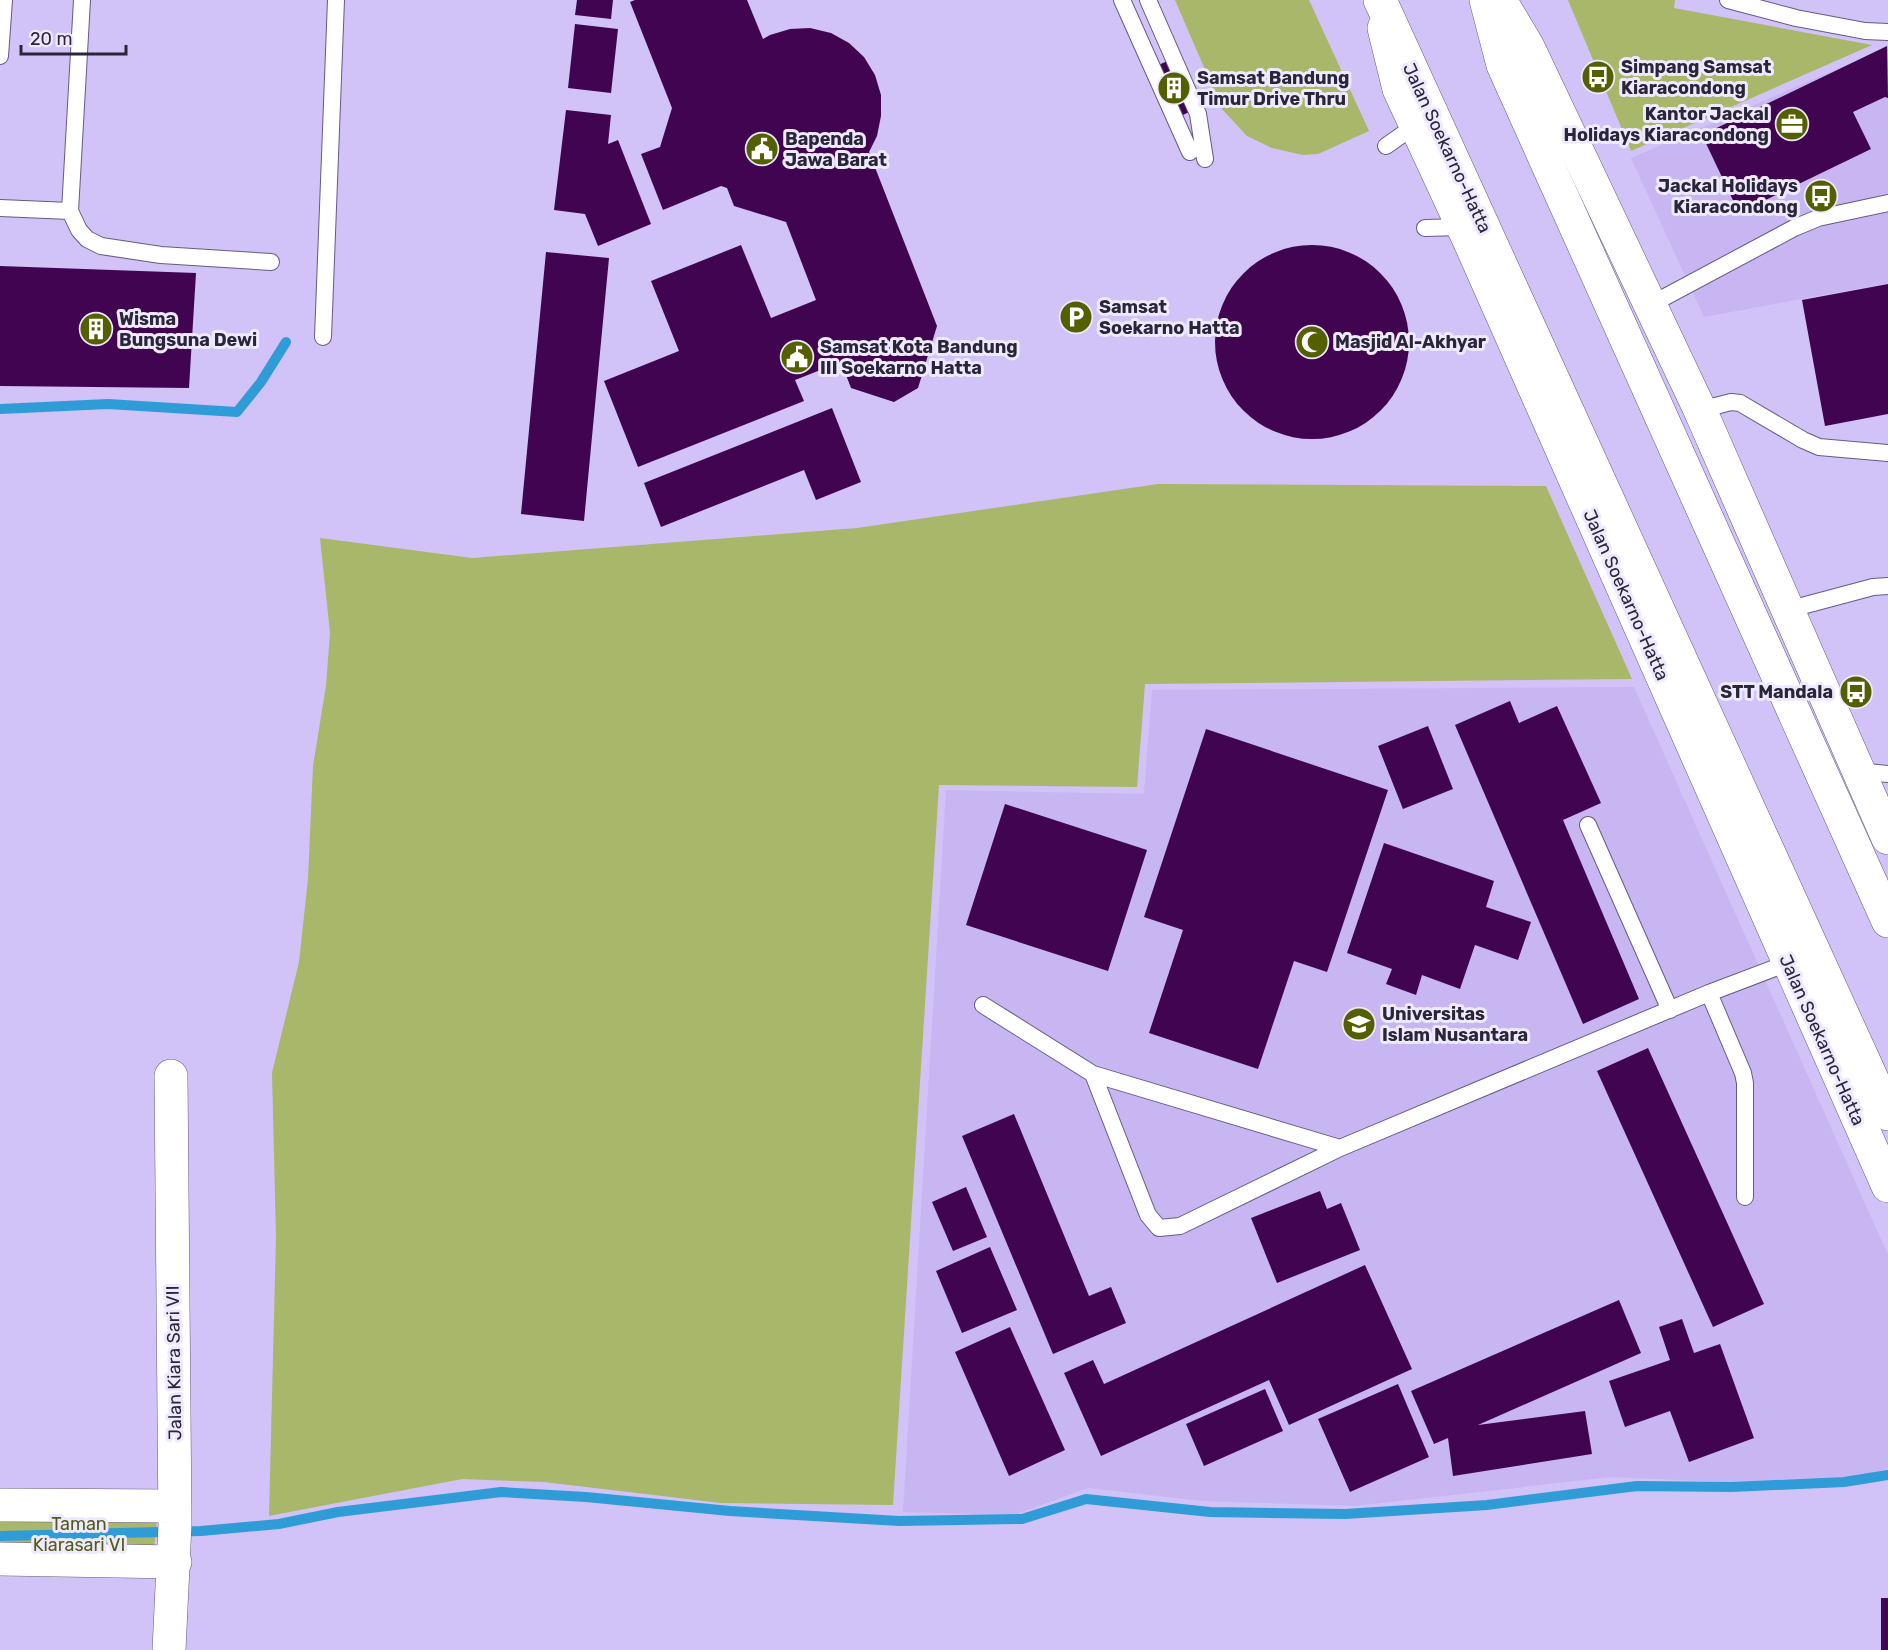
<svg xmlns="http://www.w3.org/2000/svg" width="1888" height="1650" font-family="Rubik,sans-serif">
<rect width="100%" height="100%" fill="#d1c2f7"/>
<path fill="#c7b6f2" d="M1888 47V283L1704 317 1631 158Z
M1634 687 1888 1255V1469L1858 1476 1723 1482 1611 1477 1355 1506 1202 1501 1088 1488 1014 1515 903 1512 946 790 1144 794 1152 690Z"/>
<path fill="#a8b769" d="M1175 0H1309L1369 131 1318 154 1303 155 1272 148 1247 136 1222 109Z
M1568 0H1675L1674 8 1872 45 1631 151Z
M1158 484 1546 486 1632 679 1145 684 1137 787 939 785 893 1505 721 1503 544 1482 462 1479 269 1516 276 1237 272 1073 299 962 308 879 313 766 326 686 330 633 320 538 472 558 857 528Z
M0 1507H158L153 1561H0Z"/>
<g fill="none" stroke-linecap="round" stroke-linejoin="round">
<path stroke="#309cd7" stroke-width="10" d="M0 409 108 404 237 412 261 382 286 342
M0 1536 201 1531 279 1524 338 1512 501 1492 586 1497 730 1511 899 1521 1022 1519 1086 1499 1210 1512 1345 1514 1487 1505 1637 1486 1731 1487 1844 1482 1888 1475"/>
</g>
<path fill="#410450" d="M577 0H613L611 19 575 15Z
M635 0H747L763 39 770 35 790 29 810 28 831 33 849 43 864 57 875 75 881 95V116L877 136 869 152 937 326 918 388 894 402 851 388 841 362 795 380 804 401 638 467 604 381 679 351 651 281 741 245 771 318 816 300 786 222 734 206 727 188 721 186 663 210 641 154 660 147 672 108 630 2Z
M575 24 618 29 611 93 568 88Z
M1887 46 1888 98 1885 97 1853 112 1871 149 1739 213 1702 135Z
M1170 60 1193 110 1179 117 1156 66Z
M566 110 611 115 608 144 618 140 651 224 598 246 585 214 554 210Z
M1215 342a97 97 0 1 1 194 0a97 97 0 1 1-194 0Z
M546 252 609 258 584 521 521 514Z
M0 266 196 273 189 388 0 386Z
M1888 284V414L1825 426 1802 300Z
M832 408 861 482 816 500 804 470 661 527 644 483Z
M1510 701 1519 723 1557 706 1601 803 1563 820 1639 999 1583 1024 1455 725Z
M1428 726 1453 789 1403 809 1378 746Z
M1206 729 1388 790 1327 972 1294 961 1258 1069 1149 1033 1183 930 1144 917Z
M1005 804 1147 850 1108 971 966 925Z
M1384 843 1494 881 1486 907 1531 922 1518 960 1475 945 1460 989 1422 975 1416 995 1386 984 1392 969 1347 953Z
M1648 1048 1764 1304 1713 1327 1597 1071Z
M1014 1114 1089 1296 1111 1287 1126 1323 1053 1354 962 1136Z
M966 1187 987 1237 953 1251 932 1202Z
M1320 1191 1327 1209 1341 1203 1360 1250 1277 1283 1251 1218Z
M990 1247 1017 1310 962 1333 936 1271Z
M1365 1265 1412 1369 1289 1425 1269 1380 1101 1456 1064 1373 1093 1360 1104 1384Z
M1619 1300 1641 1353 1478 1425 1585 1411 1592 1454 1453 1476 1448 1438 1434 1444 1411 1391Z
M1682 1319 1694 1353 1720 1344 1754 1438 1689 1462 1670 1411 1625 1427 1609 1381 1670 1360 1659 1327Z
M1010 1327 1065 1450 1009 1476 955 1352Z
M1398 1384 1429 1457 1350 1492 1318 1419Z
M1265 1389 1283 1431 1204 1466 1186 1424Z
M1881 1598H1888V1650H1881Z"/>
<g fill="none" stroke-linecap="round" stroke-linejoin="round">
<g stroke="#675988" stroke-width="18">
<path id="service" d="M82 0 70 211 79 230 87 239 101 246 161 255 271 262
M1122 0 1190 152
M1148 0 1198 114 1205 159
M1728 0 1796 18 1865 31 1888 32
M0 56 4 0
M1386 146 1416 125
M0 208 70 211
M1425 228 1463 227
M1650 305 1794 228 1818 218 1888 203
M323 337 336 0
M1700 410 1731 402 1740 403 1803 440 1819 447 1888 453
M1787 610 1873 587 1888 586
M1858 771 1888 774
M1588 825 1670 1010
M1709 993 1743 1073 1745 1083V1197
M983 1005 1093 1074
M1340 1148 1180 1226 1159 1228 1148 1215 1093 1074 1340 1148 1709 993 1788 963"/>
</g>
<g stroke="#675988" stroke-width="34">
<path id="minor" d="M0 1505 175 1506
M0 1559 175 1562
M169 1650 175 1524 171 1076"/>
</g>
<g stroke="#675988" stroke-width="34">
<path id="secondary" d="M1500 0 1528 47 1700 410 1888 838
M1384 28 1399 89 1469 240 1888 1186"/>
</g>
<g stroke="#675988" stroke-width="34">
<path id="trunk" d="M1380 0 1888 1114
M1486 0 1503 65 1888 921"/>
</g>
<use href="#service" stroke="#fff" stroke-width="16"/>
<use href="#minor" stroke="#fff" stroke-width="33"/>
<use href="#secondary" stroke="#fff" stroke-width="33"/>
<use href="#trunk" stroke="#fff" stroke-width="33"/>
</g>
<defs>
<g id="bus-disc" transform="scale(1.725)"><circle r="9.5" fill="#546000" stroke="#eee9fe"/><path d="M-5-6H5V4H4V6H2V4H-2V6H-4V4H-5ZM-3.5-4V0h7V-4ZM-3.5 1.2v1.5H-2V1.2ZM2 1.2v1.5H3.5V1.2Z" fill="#fff"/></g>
<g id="building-disc" transform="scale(1.725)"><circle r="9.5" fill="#546000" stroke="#eee9fe"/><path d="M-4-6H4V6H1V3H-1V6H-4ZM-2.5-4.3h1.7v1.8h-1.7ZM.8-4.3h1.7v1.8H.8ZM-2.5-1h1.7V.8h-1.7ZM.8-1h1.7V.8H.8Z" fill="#fff"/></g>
<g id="office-disc" transform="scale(1.725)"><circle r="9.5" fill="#546000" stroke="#eee9fe"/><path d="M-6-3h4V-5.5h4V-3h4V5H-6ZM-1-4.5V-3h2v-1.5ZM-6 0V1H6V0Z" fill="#fff"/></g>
<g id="civic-disc" transform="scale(1.725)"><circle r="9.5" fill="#546000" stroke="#eee9fe"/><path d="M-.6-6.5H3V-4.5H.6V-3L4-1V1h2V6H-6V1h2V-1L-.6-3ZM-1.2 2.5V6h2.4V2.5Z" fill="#fff"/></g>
<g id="parking-disc" transform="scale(1.725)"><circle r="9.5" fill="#546000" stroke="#eee9fe"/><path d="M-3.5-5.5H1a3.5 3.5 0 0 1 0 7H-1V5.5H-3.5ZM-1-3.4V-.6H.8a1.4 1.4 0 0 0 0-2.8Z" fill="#fff"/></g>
<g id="mosque-disc" transform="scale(1.725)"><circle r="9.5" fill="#546000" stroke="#eee9fe"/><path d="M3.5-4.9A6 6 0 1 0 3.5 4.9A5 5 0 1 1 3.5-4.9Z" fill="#fff"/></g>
<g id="university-disc" transform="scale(1.725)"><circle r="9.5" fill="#546000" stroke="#eee9fe"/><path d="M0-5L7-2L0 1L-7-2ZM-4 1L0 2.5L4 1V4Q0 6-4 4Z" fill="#fff"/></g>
</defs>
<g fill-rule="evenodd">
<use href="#bus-disc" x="1598" y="77"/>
<use href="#building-disc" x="1174" y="88"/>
<use href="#office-disc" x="1792" y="124"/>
<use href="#civic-disc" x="762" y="149"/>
<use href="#bus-disc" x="1821" y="196"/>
<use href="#parking-disc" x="1076" y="317"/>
<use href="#building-disc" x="96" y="329"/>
<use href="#mosque-disc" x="1312" y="342"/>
<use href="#civic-disc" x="797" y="357"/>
<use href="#bus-disc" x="1856" y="692"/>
<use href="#university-disc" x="1359" y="1024"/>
</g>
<g text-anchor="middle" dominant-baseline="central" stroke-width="6" stroke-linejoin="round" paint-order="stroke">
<g font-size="18" font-weight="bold" fill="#2b2539" stroke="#eee9fe" text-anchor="start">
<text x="1621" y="67">Simpang Samsat<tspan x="1621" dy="21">Kiaracondong</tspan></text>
<text x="1197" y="78">Samsat Bandung<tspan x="1197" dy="21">Timur Drive Thru</tspan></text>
<text x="1769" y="114" text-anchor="end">Kantor Jackal<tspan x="1769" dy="21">Holidays Kiaracondong</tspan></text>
<text x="785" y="139">Bapenda<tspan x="785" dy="21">Jawa Barat</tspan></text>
<text x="1798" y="186" text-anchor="end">Jackal Holidays<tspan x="1798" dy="21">Kiaracondong</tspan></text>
<text x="1099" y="307">Samsat<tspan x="1099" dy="21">Soekarno Hatta</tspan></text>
<text x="119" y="319">Wisma<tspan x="119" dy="21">Bungsuna Dewi</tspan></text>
<text x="1335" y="342">Masjid Al-Akhyar</text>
<text x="820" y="347">Samsat Kota Bandung<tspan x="820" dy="21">III Soekarno Hatta</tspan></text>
<text x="1833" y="692" text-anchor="end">STT Mandala</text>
<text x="1382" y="1014">Universitas<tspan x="1382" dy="21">Islam Nusantara</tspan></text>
</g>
<g font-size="18" fill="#2b2539" stroke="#eee9fe">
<text transform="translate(1447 148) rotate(65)">Jalan Soekarno-Hatta</text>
<text transform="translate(1626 595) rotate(66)">Jalan Soekarno-Hatta</text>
<text transform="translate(1822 1040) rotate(66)">Jalan Soekarno-Hatta</text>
<text transform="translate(174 1363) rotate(-91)">Jalan Kiara Sari VII</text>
</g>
<g font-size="18" fill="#525d14" stroke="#eee9fe">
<text x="79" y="1524">Taman<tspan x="79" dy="21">Kiarasari VI</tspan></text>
</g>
</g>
<path d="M21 45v9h105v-9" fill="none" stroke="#2b2539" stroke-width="3"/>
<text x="30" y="45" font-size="18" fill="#2b2539" stroke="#eee9fe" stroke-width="4.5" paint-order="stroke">20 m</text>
</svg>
